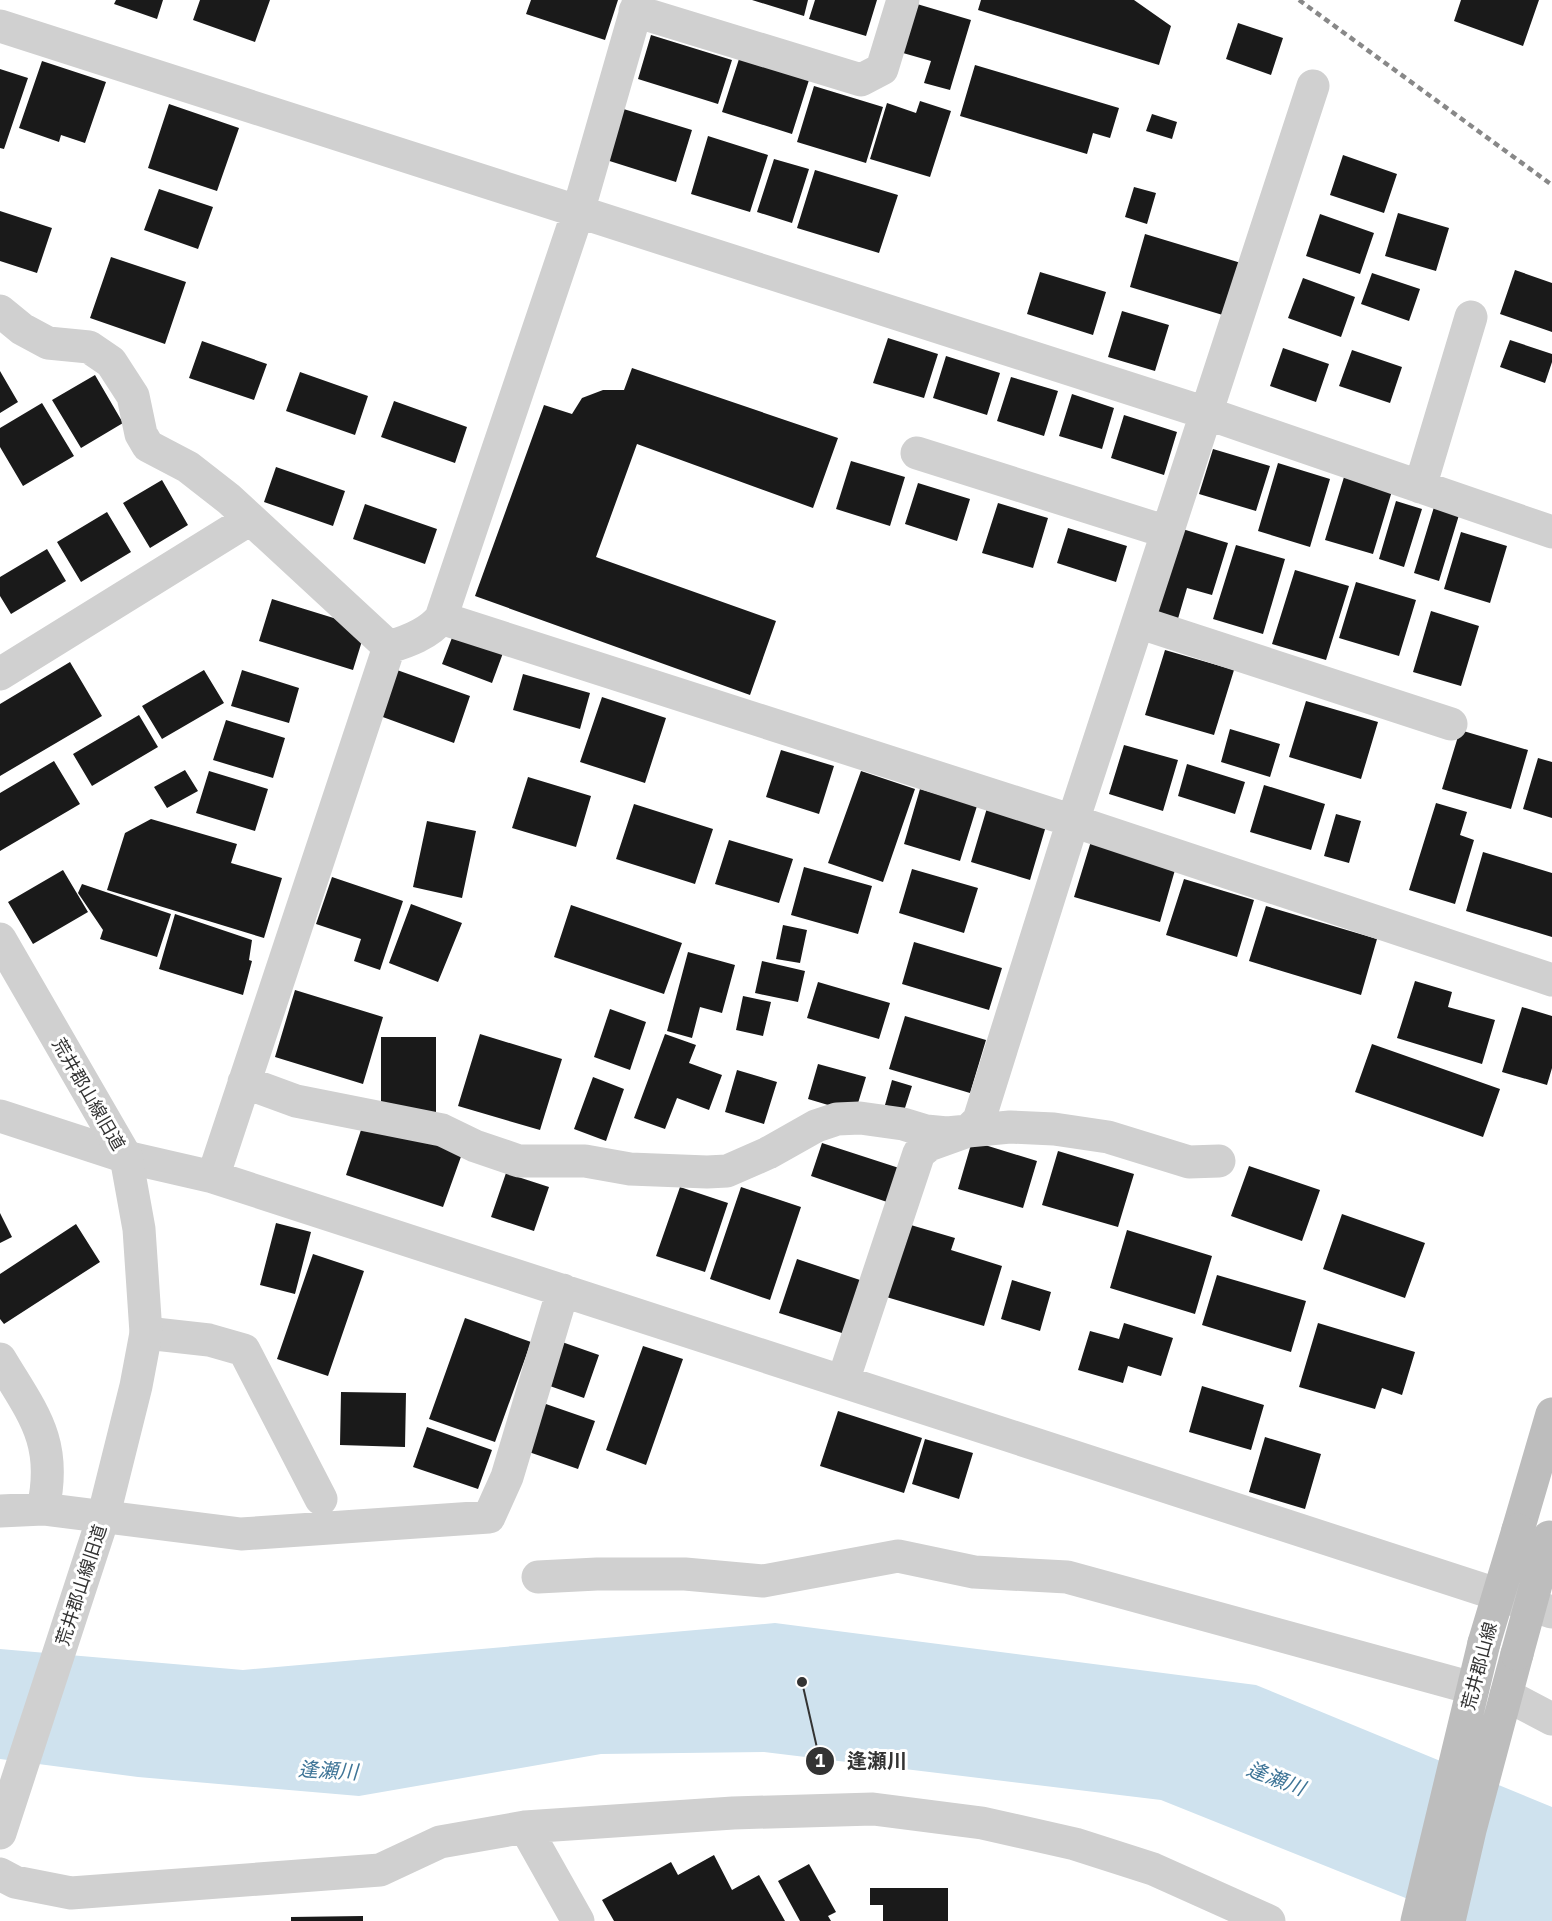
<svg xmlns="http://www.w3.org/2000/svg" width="1552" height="1921" font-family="'IBM Plex Sans','Noto Sans JP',sans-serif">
<rect width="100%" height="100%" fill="#fff"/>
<path fill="#cfe2ee" d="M775 1623 1256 1685 1552 1807V1921H1463L1161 1800 764 1752 601 1754 359 1796 138 1777 0 1759V1649L243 1670Z"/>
<path fill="#1a1a1a" d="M116 0H163L157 19 114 4Z
M200 0H270L255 42 193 20Z
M531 0H618L605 40 526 14Z
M752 0H808L804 16Z
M815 0H877L866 36 809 19Z
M981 0H1134L1171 26 1159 65 978 10Z
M1461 0H1539L1523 46 1454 21Z
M917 4 971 20 950 90 924 83 931 61 903 53Z
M1238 23 1283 38 1271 75 1226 59Z
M651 35 732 60 718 104 638 79Z
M739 59 809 80 792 134 722 112Z
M42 61 106 82 85 143 61 135 59 142 19 128Z
M975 65 1119 108 1110 138 1093 133 1087 154 960 116Z
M0 69 28 78 4 149 0 148Z
M814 86 883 107 866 163 797 142Z
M920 101 951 111 930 177 870 159 887 103 916 113Z
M169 104 239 128 217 191 148 168Z
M617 107 692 130 676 182 600 158Z
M1152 114 1177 122 1172 139 1146 131Z
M708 136 768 155 750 212 691 194Z
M1343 155 1397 174 1384 213 1330 195Z
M774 159 809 169 792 223 757 212Z
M815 170 898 195 879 253 797 228Z
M1134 187 1156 193 1147 224 1125 217Z
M159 189 213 207 198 249 144 230Z
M0 211 52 228 37 273 0 261Z
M1398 213 1449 228 1436 271 1385 256Z
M1320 214 1374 233 1360 274 1306 256Z
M1145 234 1241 263 1226 316 1130 287Z
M111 257 186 282 165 344 90 318Z
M1515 270 1552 283V332L1500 314Z
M1040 272 1106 292 1093 335 1027 314Z
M1372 273 1420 289 1409 321 1361 304Z
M1303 278 1355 297 1341 337 1288 318Z
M1122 311 1169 325 1155 371 1108 357Z
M888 338 938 354 924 398 873 383Z
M1510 340 1552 354V362L1545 383 1500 367Z
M202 341 267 364 254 400 189 378Z
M1283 348 1329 364 1316 402 1270 386Z
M1352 350 1402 367 1390 403 1339 386Z
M946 356 1000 373 987 415 933 398Z
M632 368 838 438 813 508 637 444 596 557 776 621 750 695 475 596 544 405 572 414 582 398 603 390H624Z
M0 371 18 402 0 413Z
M300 372 368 396 355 435 286 411Z
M95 375 123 423 81 448 52 400Z
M1011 377 1058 391 1044 436 997 421Z
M1072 394 1114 408 1102 449 1059 436Z
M394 401 467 427 455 463 381 437Z
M42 403 74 456 23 486 0 447V428Z
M1124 415 1177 432 1164 475 1111 458Z
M1213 449 1270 466 1256 511 1199 494Z
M851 461 905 477 890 526 836 509Z
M1278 463 1330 479 1310 547 1258 531Z
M276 467 345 491 333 526 264 502Z
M1344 477 1392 491 1373 554 1325 540Z
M162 480 188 525 150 548 123 503Z
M918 483 970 499 957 541 905 524Z
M1396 501 1422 509 1404 567 1379 559Z
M998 503 1048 518 1033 568 982 553Z
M365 504 437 529 425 564 353 539Z
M1434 507 1459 515 1439 581 1414 573Z
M107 512 131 552 81 582 57 542Z
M1176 527 1228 543 1212 595 1187 588 1177 622 1150 614Z
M1068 528 1127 546 1116 582 1057 563Z
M1461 532 1507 546 1490 603 1444 589Z
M1236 545 1285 559 1263 634 1213 619Z
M47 549 66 581 11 614 0 596V577Z
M1295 570 1349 586 1326 660 1272 644Z
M1356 582 1416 600 1399 656 1339 638Z
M272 599 366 628 353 670 259 641Z
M1431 611 1479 626 1461 686 1413 672Z
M453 635 503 653 492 683 442 664Z
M1165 650 1234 670 1214 735 1145 715Z
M70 662 102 716 0 776V704Z
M204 670 224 703 162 739 142 706Z
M242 670 299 688 289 723 231 706Z
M397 670 470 696 454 743 380 716Z
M523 674 590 693 580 729 513 710Z
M602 697 666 718 645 783 580 762Z
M1306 701 1378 722 1361 779 1289 757Z
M139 715 158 747 92 786 73 754Z
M226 720 285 738 273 778 213 760Z
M1230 729 1280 744 1270 777 1221 762Z
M1460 730 1528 750 1511 809 1442 789Z
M1124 745 1178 760 1163 811 1109 794Z
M781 750 834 766 819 814 766 797Z
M1538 758 1552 762V818L1523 809Z
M54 761 80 804 0 851V793Z
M1187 764 1245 782 1235 814 1178 796Z
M185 770 198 791 167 808 154 787Z
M209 771 268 789 255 831 196 813Z
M861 771 915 789 883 882 828 863Z
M528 777 591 796 576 847 512 828Z
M1264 785 1325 804 1311 850 1250 832Z
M920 789 977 806 960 861 904 844Z
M1436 803 1467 812 1460 835 1474 840 1455 904 1409 890Z
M634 804 713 829 695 884 616 859Z
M987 808 1046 826 1030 880 971 862Z
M1336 814 1361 821 1349 863 1324 856Z
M151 819 237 844 231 863 282 878 264 938 107 890 125 833Z
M427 821 476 831 462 898 413 887Z
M1092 838 1177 863 1160 922 1074 897Z
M729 840 793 859 779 903 715 884Z
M1483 852 1552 873V937L1466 911Z
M804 867 872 886 858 934 791 915Z
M912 869 978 888 964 933 899 913Z
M63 870 88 912 33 944 8 902Z
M332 877 403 901 380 970 354 961 361 939 316 924Z
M1184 879 1254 900 1237 957 1166 935Z
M82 884 171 914 157 957 100 939 103 930 78 893Z
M411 904 462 923 438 982 389 963Z
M571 905 682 943 664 994 554 957Z
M1266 906 1377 939 1361 995 1249 961Z
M175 914 252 940 249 960 252 961 243 995 159 969Z
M783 925 807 930 800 963 776 959Z
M914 942 1002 968 989 1010 902 984Z
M688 952 735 965 722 1013 700 1007 692 1038 667 1031Z
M762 961 805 971 798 1002 755 993Z
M1415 981 1452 992 1448 1007 1495 1020 1482 1064 1397 1038Z
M818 982 890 1003 879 1039 807 1018Z
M295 990 383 1017 363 1084 275 1057Z
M743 996 771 1002 763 1036 736 1030Z
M1522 1007 1552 1016V1068L1547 1085 1502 1072Z
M610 1009 646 1022 630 1070 594 1057Z
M905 1016 986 1040 970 1093 889 1069Z
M480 1034 562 1059 540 1130 458 1106Z
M665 1034 696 1045 689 1063 722 1075 709 1110 677 1098 665 1129 634 1118Z
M381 1037H436V1112H381Z
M1372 1044 1500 1089 1483 1137 1355 1092Z
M818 1064 866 1077 855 1113 808 1099Z
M737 1070 777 1082 764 1124 725 1112Z
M593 1077 624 1089 606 1141 574 1129Z
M892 1080 912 1086 904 1111 885 1105Z
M365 1118 463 1151 443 1207 346 1175Z
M972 1141 1037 1161 1023 1208 958 1189Z
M822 1143 899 1168 887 1202 811 1176Z
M1058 1151 1134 1174 1118 1227 1042 1205Z
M1249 1166 1320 1190 1302 1241 1231 1216Z
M506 1173 549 1187 534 1231 491 1217Z
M680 1187 728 1203 705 1272 656 1256Z
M741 1187 801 1207 770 1300 710 1279Z
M0 1213 12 1237 0 1243Z
M1342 1214 1425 1243 1405 1298 1323 1269Z
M276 1223 311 1232 295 1294 260 1285Z
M904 1223 955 1238 951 1250 1002 1266 984 1326 883 1296Z
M76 1224 100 1262 4 1324 0 1319V1274Z
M1127 1230 1212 1256 1195 1314 1110 1288Z
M313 1254 364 1271 328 1376 277 1359Z
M797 1259 863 1281 845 1334 779 1313Z
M1217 1275 1306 1301 1291 1352 1202 1325Z
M1012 1280 1051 1292 1040 1331 1001 1319Z
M465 1318 531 1342 495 1442 429 1419Z
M1124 1323 1173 1338 1161 1376 1128 1366 1123 1383 1078 1370 1090 1331 1119 1339Z
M1318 1323 1415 1352 1402 1395 1382 1388 1375 1409 1299 1387Z
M562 1342 599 1355 584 1398 547 1385Z
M643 1346 683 1359 646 1465 606 1450Z
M1202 1386 1264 1405 1251 1450 1189 1432Z
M341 1392 406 1393 405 1447 340 1445Z
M543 1403 595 1421 578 1469 526 1451Z
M838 1411 922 1438 904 1493 820 1466Z
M427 1427 492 1450 478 1489 413 1467Z
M1265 1437 1321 1454 1305 1509 1249 1492Z
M925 1439 973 1453 959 1499 912 1484Z
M714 1855 732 1890 759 1875 785 1921H614L602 1900 671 1862 678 1875Z
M809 1864 836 1912 828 1916 831 1921H800L778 1881Z
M870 1888H948V1921H883V1905H870Z
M363 1916V1921H291V1917Z"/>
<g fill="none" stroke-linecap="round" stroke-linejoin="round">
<path stroke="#d0d0d0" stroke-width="33" d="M635 11 861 80 882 69 903 0
M0 26 1206 413 1552 532
M0 311 22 329 48 343 89 347 111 362 133 396 141 434 148 446 188 467 229 499 389 647
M917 453 1167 532
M1420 487 1471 317
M441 618 1073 821 1552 980
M1138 622 1451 724
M0 674 250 519
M244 1082 296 1101 442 1130 475 1146 519 1161H585L630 1169 707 1172 727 1171 768 1153 816 1126 837 1119 860 1118 903 1124 926 1131 947 1133 1010 1127 1054 1129 1108 1137 1189 1162 1219 1161
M0 1116 126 1157 213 1177 1552 1612
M213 1177 389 647C406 642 429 634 441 618L578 212 639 0
M146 1333 209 1340 244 1350 321 1499
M0 1359C33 1414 58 1441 43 1509
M843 1381 919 1153 929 1145 968 1131 979 1120 1073 821 1313 86
M0 1511 43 1509 241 1534 489 1517 507 1477 563 1290
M538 1577 597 1574H685L763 1581 898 1556 974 1572 1067 1577 1472 1688
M1506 1695 1552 1719
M525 1827 578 1921
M0 1874 15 1882 71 1893 380 1870 440 1842 525 1827 733 1813 873 1809 982 1823 1075 1844 1153 1869 1269 1921"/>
<path stroke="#d0d0d0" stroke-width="33" d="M0 939 126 1157 139 1229 146 1333 136 1386 103 1518 0 1833"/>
<path stroke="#bdbdbd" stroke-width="33" d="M1518 1530 1552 1414
M1417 1921 1484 1643
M1449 1921 1470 1830 1517 1654"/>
<path stroke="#888" stroke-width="4.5" stroke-dasharray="6 4.5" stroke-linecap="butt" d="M1299 0 1552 185"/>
<path stroke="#bdbdbd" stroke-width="33" d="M1484 1643 1518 1530
M1517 1654 1549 1537"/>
</g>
<g text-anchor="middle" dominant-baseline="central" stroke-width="6" stroke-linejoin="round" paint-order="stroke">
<g font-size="18" fill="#333" stroke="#fff">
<text transform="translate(89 1094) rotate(60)">荒井郡山線旧道</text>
<text transform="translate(81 1585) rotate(-72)">荒井郡山線旧道</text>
<text transform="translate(1479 1666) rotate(-75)">荒井郡山線</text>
</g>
<g font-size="20" font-style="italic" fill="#3f7597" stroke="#fff">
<text transform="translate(328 1770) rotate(3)">逢瀬川</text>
<text transform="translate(1276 1778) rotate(21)">逢瀬川</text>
</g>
</g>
<path fill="none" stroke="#333" stroke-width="2" d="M802 1682L820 1761"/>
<g fill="#333" stroke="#fff" stroke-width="2">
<circle cx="802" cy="1682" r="6"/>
<circle cx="820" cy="1761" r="15"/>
</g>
<g font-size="18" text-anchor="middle" font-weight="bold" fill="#fff">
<text x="820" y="1767">1</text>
</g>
<g font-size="20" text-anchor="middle" font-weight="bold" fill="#333" stroke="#fff" stroke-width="6" stroke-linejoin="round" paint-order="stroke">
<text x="877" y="1768">逢瀬川</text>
</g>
</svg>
